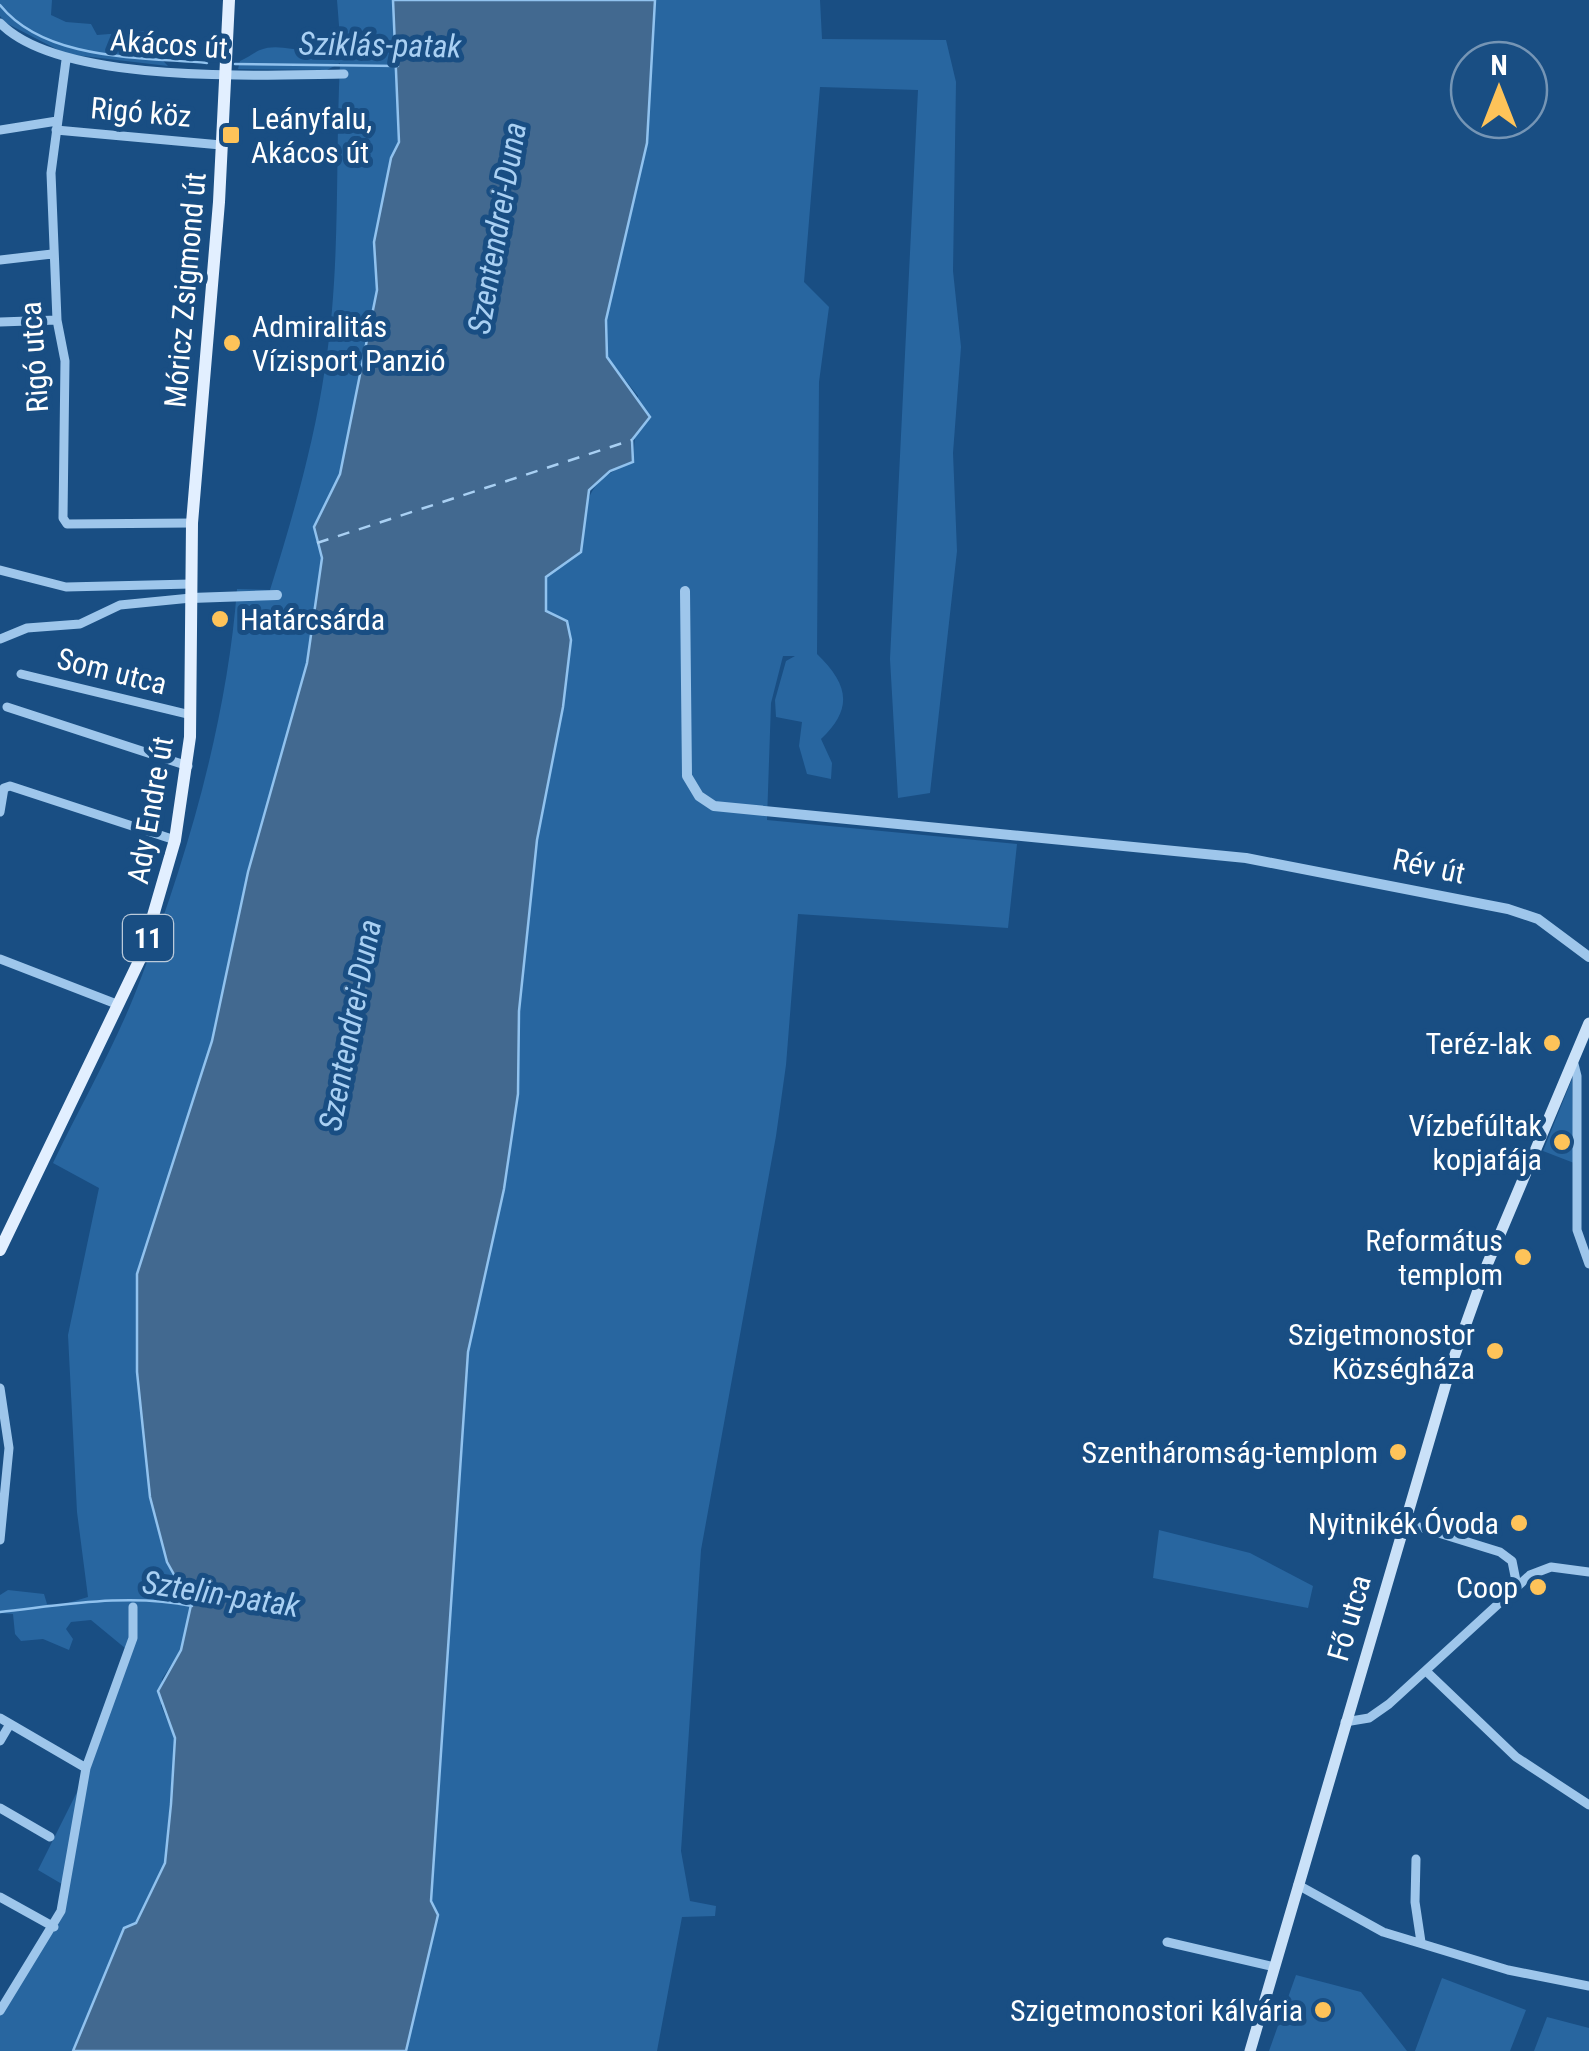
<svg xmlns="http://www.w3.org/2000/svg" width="1589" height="2051" font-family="'Roboto Condensed',sans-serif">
<rect width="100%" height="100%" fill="#194e83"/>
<path fill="#2866a0" d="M0 0H52L51 15 66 22 91 24 97 35 147 31 148 45 168 66 66 54 6 23 0 16Z
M337 0H393L399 142 391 158 374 241 377 290 340 474 314 527 322 558 307 662 248 872 212 1041 137 1274 163 1542 167 1562 191 1605 181 1650 162 1679 161 1706 175 1738 165 1863 136 1923 124 1928 73 2051H0V2009L66 1896 67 1887 38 1870 86 1774 131 1653 91 1620 71 1622 66 1629 73 1639 69 1650 43 1639 21 1641 15 1634 13 1614 0 1613V1595L8 1590 44 1594 47 1604 58 1606 88 1597 77 1512 68 1335 99 1188 53 1163C82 1102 118 1041 141 978 188 855 227 720 237 589L270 590C293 516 314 444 325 368 341 267 335 164 340 63L327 70 238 69 240 61C247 58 255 52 260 50 286 40 309 63 340 38Z
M655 0H820L822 39 946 40 956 82 953 271 961 347 953 453 957 551 930 793 898 798 890 659 918 90 820 87 804 282 829 307 819 382 817 654C848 684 854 708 821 739L832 763 831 779 807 774 799 746 802 722 776 717 775 700 786 661 795 656H783L771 703 767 820 1017 844 1008 928 798 914 786 1065 776 1136 701 1550 681 1851 690 1901 716 1906 715 1916 682 1917 657 2051H406L438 1915 431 1901 468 1352 504 1189 518 1094 519 1012 537 840 563 707 571 640 567 621 546 611V577L574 558C593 509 573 486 633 462L638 396 607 357 606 320 647 143Z
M1572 1079 1574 1163 1543 1151Z
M1159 1530 1250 1553 1313 1586 1308 1608 1153 1578Z
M1296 1975 1361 1992 1407 2051H1269Z
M1442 1978 1526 2010 1510 2051H1415Z
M1547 2017 1589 2028V2051H1534Z"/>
<path fill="#426990" stroke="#91c2ee" stroke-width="2.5" d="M393 0H655L647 143 606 320 607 357 650 417 632 440 633 462 610 471 589 490 581 552 546 577V611L567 621 571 640 563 707 537 840 519 1011 518 1094 504 1189 468 1352 431 1901 438 1915 406 2051H73L124 1928 136 1923 165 1863 171 1804 175 1738 158 1691 181 1650 191 1605 167 1562 150 1497 137 1372V1274L212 1041 248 872 307 663 322 558 314 527 340 474 377 290 374 242 391 158 399 142Z"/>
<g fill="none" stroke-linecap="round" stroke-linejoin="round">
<path stroke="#91c2ee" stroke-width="2.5" d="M0 5C45 61 141 57 207 63
M235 64 398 66
M0 1612C64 1605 128 1593 192 1606"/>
<path stroke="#a9d0f3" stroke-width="2.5" stroke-dasharray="12 10" stroke-linecap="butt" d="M317 543 632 440"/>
<path stroke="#9ec6eb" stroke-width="9" d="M0 23C60 85 260 75 344 74
M66 60 51 173 57 320 65 361 63 518 67 524 192 523
M0 130 57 121
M56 130 221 145
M0 260 52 254
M0 322 57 320
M0 570 66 587 191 584
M0 639 27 628 80 624 120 605 191 598
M21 674 191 715
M7 707 188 766
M0 812 4 788 10 786 175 840
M0 959 119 1005
M1574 1064 1577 1076V1230L1589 1264
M0 1388 9 1448 0 1540
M1403 1522 1500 1552 1512 1561 1517 1586
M1427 1672 1516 1757 1589 1805
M0 1718 86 1768
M1345 1722 1369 1718 1389 1704 1530 1575 1551 1567 1589 1572
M0 1741 10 1724
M0 1808 50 1837
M1416 1859 1415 1902 1421 1942
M1298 1885 1383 1932 1508 1970 1589 1986
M0 1897 54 1927
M1167 1942 1275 1967
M0 2011 61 1911 86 1768 133 1638V1607"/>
<path stroke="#9ec6eb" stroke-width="10" d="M685 591 687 776 699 796 714 806 1246 858 1508 909 1538 919 1589 957
M191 598 277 595"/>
<path stroke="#cae1f8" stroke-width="11" d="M1250 2051 1452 1363 1487 1265 1589 1023"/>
<path stroke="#e2efff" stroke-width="12" d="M0 1250 141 957 175 840 190 737 192 523 219 202 229 0"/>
</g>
<g fill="#fec359" stroke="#194e83" stroke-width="4">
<rect x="221" y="125" width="20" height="20" rx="5"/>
<circle cx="232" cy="343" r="10"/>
<circle cx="220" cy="619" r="10"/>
<circle cx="1552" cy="1043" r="10"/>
<circle cx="1562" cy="1142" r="10"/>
<circle cx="1523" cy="1257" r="10"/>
<circle cx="1495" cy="1351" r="10"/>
<circle cx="1398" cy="1452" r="10"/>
<circle cx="1519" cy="1523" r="10"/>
<circle cx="1538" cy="1587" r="10"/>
<circle cx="1323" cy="2010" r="10"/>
</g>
<g text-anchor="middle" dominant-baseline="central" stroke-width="10" stroke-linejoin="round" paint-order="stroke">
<rect fill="#194e83" stroke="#bacada" stroke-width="2.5" x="123" y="915" width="50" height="46" rx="8"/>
<g font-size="28" font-weight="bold" fill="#fff">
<text x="148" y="938">11</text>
</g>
<g font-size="30" fill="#fff" stroke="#194e83">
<text transform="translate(169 44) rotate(4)">Akácos út</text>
<text transform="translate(141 112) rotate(5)">Rigó köz</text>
<text transform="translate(185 290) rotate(-85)">Móricz Zsigmond út</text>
<text transform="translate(34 357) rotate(-94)">Rigó utca</text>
<text transform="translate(112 671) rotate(14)">Som utca</text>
<text transform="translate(150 810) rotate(-80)">Ady Endre út</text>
<text transform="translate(1429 866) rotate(12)">Rév út</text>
<text transform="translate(1349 1618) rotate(-74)">Fő utca</text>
</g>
<g font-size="30" fill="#fff" stroke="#194e83" text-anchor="end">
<text x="251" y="118" text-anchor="start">Leányfalu,<tspan x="251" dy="34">Akácos út</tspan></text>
<text x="252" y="326" text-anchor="start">Admiralitás<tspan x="252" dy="34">Vízisport Panzió</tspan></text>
<text x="240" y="619" text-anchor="start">Határcsárda</text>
<text x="1532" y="1043">Teréz-lak</text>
<text x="1542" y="1125">Vízbefúltak<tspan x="1542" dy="34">kopjafája</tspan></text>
<text x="1503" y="1240">Református<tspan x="1503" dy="34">templom</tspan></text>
<text x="1475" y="1334">Szigetmonostor<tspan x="1475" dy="34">Községháza</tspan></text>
<text x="1378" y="1452">Szentháromság-templom</text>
<text x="1499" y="1523">Nyitnikék Óvoda</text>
<text x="1518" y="1587">Coop</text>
<text x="1303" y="2010">Szigetmonostori kálvária</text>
</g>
<g font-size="32" font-style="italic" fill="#a9d0f3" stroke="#194e83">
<text transform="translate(380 45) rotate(1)">Sziklás-patak</text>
<text transform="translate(497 228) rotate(-80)">Szentendrei-Duna</text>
<text transform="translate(350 1025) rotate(-79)">Szentendrei-Duna</text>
<text transform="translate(221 1594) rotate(9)">Sztelin-patak</text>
</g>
</g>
<g transform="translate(1499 90)"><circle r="48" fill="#194e83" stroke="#7595b5" stroke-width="2.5"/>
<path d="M0-8L18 38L0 25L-18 38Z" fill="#fec359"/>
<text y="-15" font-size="28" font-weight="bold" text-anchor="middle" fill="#ffffff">N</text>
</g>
</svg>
